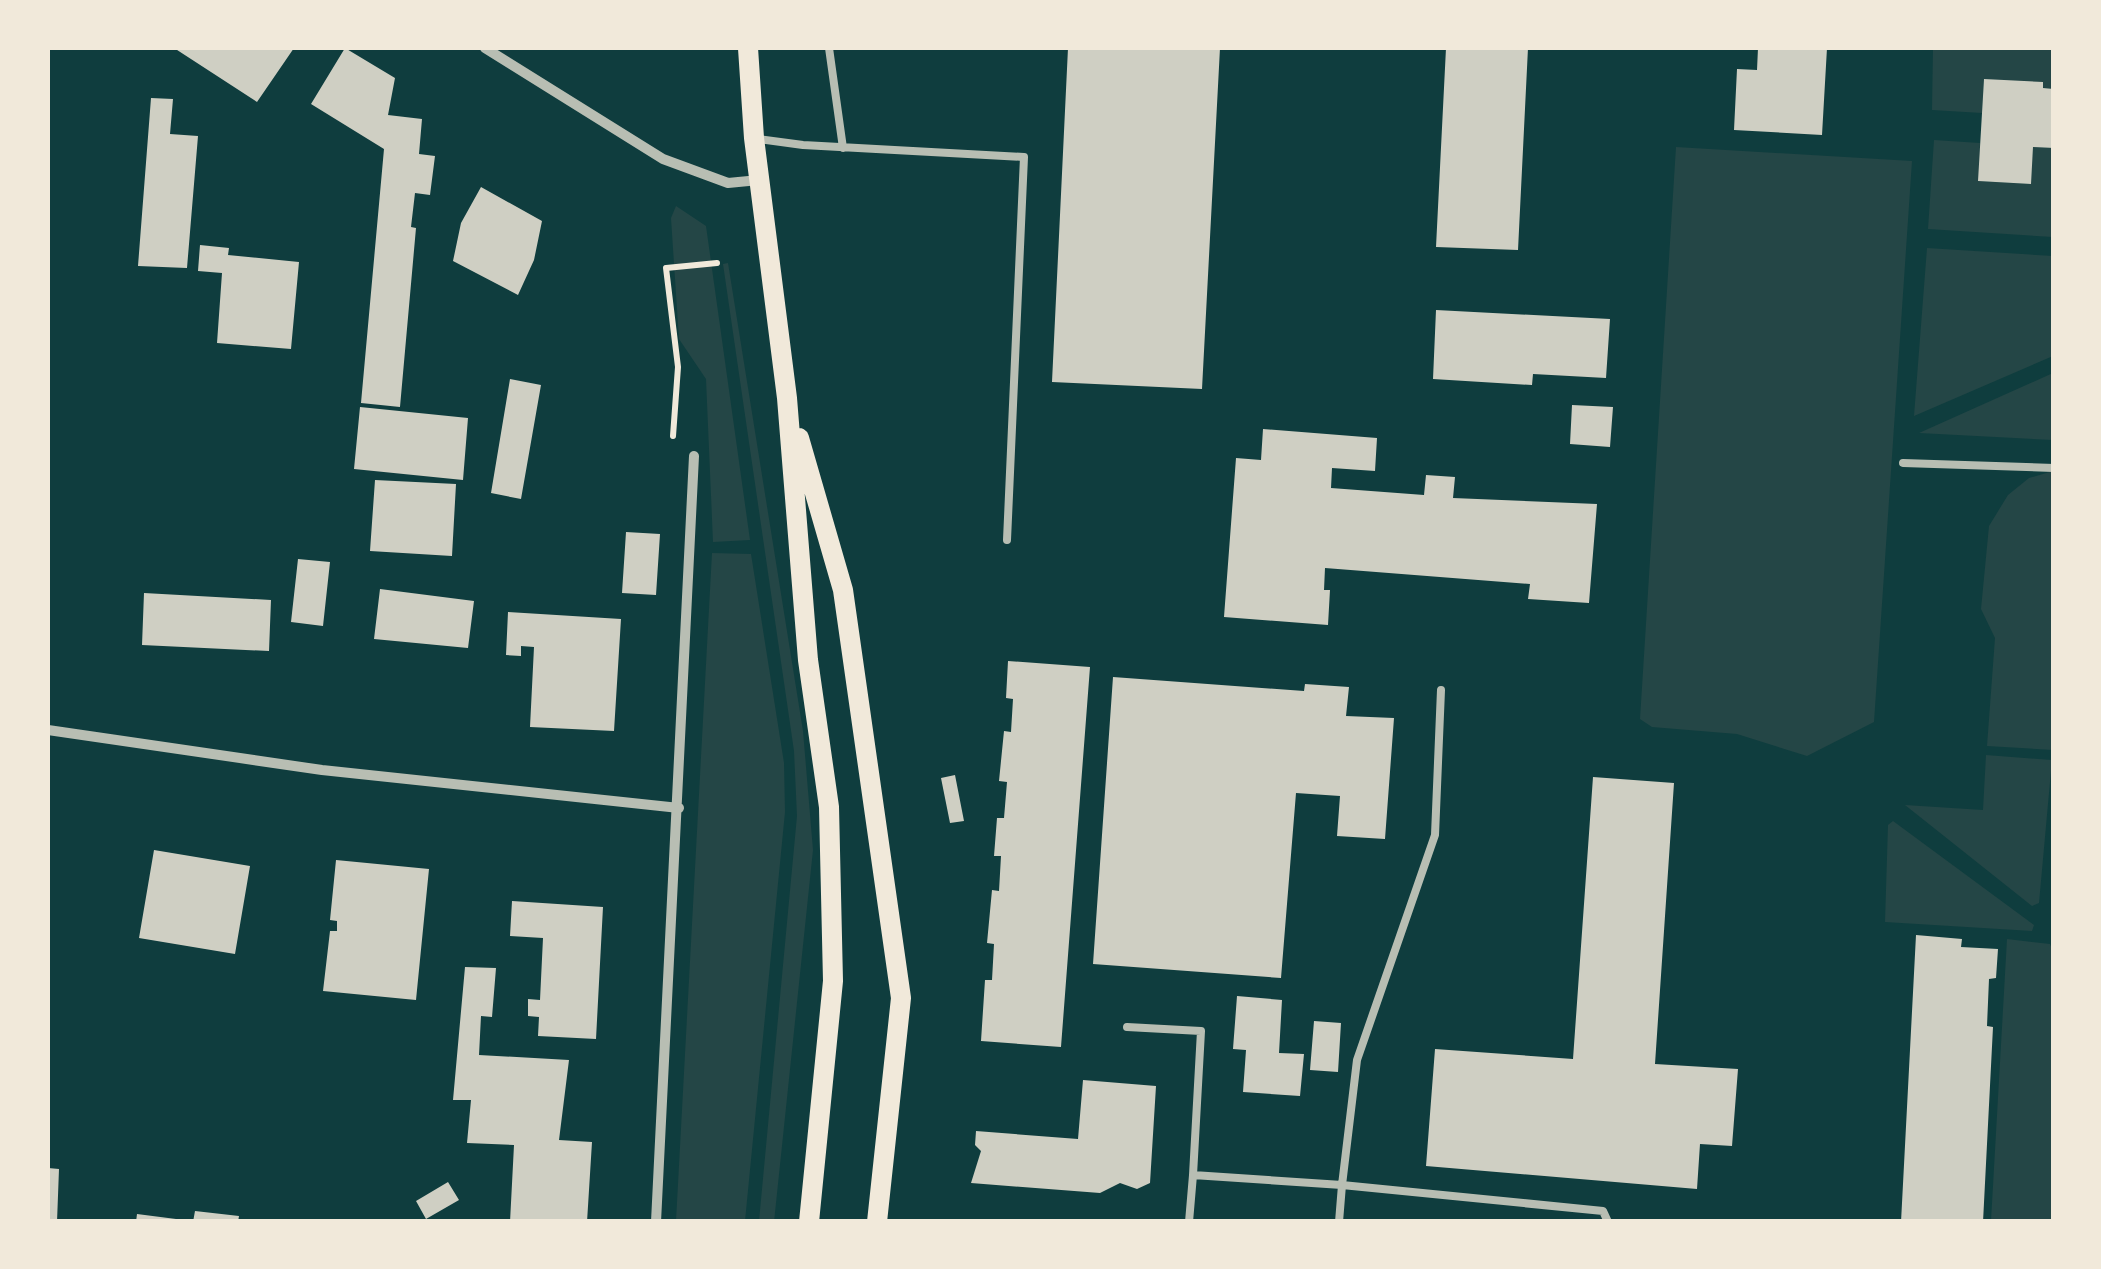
<svg xmlns="http://www.w3.org/2000/svg" width="2101" height="1269" font-family="Helvetica,sans-serif">
<rect width="100%" height="100%" fill="#0f3d3e"/>
<path fill="#244646" d="M1933 48H2053V89L1984 79 1982 113 1932 110Z
M1934 140 1980 143 1979 181 2030 184 2033 147 2053 148V237L1928 229Z
M1676 147 1912 161 1874 722 1807 756 1737 734 1652 727 1640 719Z
M676 206 706 226 750 540 713 542 706 379 679 339 671 218Z
M1927 248 2053 256V356L1914 416Z
M728 263 803 731 813 850 774 1222 759 1221 797 816 794 751 723 264Z
M2053 373V440L1919 433Z
M2053 471V750L1987 746 1995 638 1981 609 1989 526 2008 495 2029 478Z
M712 553 751 554 784 763 785 812 745 1221H676Z
M1986 755 2052 760 2039 903 2032 906 1905 805 1983 810Z
M1893 821 2034 925 2032 931 1885 922 1888 825Z
M2007 939 2050 944 2053 952V1221H1991Z"/>
<path fill="#cfcfc3" d="M174 48H294L257 102Z
M345 48 395 78 388 115 422 119 419 154 435 156 430 195 415 193 411 227 416 228 400 407 361 403 384 149 311 104Z
M1068 48H1220L1202 389 1052 382Z
M1446 48H1528L1518 250 1436 247Z
M1758 48H1827L1822 135 1734 130 1737 69 1757 70Z
M1984 79 2043 82V88L2054 89V148L2033 147 2031 184 1978 181Z
M151 98 173 99 170 134 198 136 187 268 138 266Z
M481 187 542 221 534 260 518 295 453 261 461 223Z
M200 245 229 248 228 255 299 262 291 349 217 343 222 273 198 271Z
M1436 310 1610 319 1606 378 1533 374 1532 385 1433 379Z
M510 379 541 385 521 499 491 493Z
M1572 405 1613 407 1610 447 1570 444Z
M360 407 468 418 463 480 354 469Z
M1263 429 1377 438 1375 471 1332 468 1331 488 1424 495 1426 475 1455 477 1453 498 1597 504 1589 603 1528 599 1530 584 1325 568 1324 590H1330L1328 625 1224 617 1236 458 1261 460Z
M375 480 456 484 452 556 370 551Z
M626 532 660 534 656 595 622 593Z
M298 559 330 562 323 626 291 622Z
M380 589 474 601 468 648 374 639Z
M144 593 271 600 269 651 142 645Z
M508 612 621 619 614 731 530 727 534 647 521 646V656L506 655Z
M1008 661 1090 667 1061 1047 981 1041 985 980H992L994 944 987 943 992 890 999 891 1001 856H994L997 818H1004L1007 782 999 781 1004 731 1011 732 1013 699 1006 698Z
M1113 677 1304 691 1305 684 1349 687 1346 716 1394 718 1385 839 1337 836 1340 796 1296 793 1281 978 1093 964Z
M955 775 964 821 950 823 941 778Z
M1593 777 1674 783 1655 1064 1738 1069 1732 1146 1700 1144 1697 1189 1426 1166 1435 1049 1573 1059Z
M154 850 250 866 235 954 139 938Z
M336 860 429 869 416 1000 323 991 330 931H337V921L330 920Z
M512 901 603 907 596 1039 538 1036 539 1017 528 1016V999L540 1000 543 938 510 936Z
M1916 935 1962 939 1961 947 1998 949 1996 978 1989 979 1987 1026 1993 1027 1983 1222H1901Z
M465 967 496 968 492 1017 481 1016 479 1055 569 1060 559 1140 592 1142 587 1222H510L514 1145 467 1143 471 1100H453Z
M1237 996 1282 1000 1279 1053 1304 1054 1300 1096 1243 1092 1246 1050 1233 1049Z
M1314 1021 1341 1023 1338 1072 1310 1070Z
M1083 1080 1156 1086 1150 1183 1137 1189 1120 1183 1100 1193 971 1183 981 1151 975 1145 976 1131 1078 1139Z
M48 1168 59 1169 57 1222H48Z
M448 1182 459 1200 426 1219 416 1201Z
M195 1211 239 1216 238 1222H193Z
M137 1214 176 1219V1222H136Z"/>
<g fill="none" stroke-linecap="round" stroke-linejoin="round">
<path stroke="#f1e9da" stroke-width="6" d="M673 436 678 367 666 268 717 263"/>
<path stroke="#b8beb3" stroke-width="8" d="M829 48 843 148
M758 139 803 145 1024 157 1007 540
M1903 463 2054 468
M1127 1027 1201 1031 1193 1175
M1189 1222 1193 1175 1342 1185 1357 1060 1435 835 1441 690
M1339 1222 1342 1185 1603 1211 1608 1222"/>
<path stroke="#b8beb3" stroke-width="10" d="M485 48 663 159 728 183 759 180
M48 730 322 770 679 808
M656 1222 694 456"/>
<path stroke="#f1e9da" stroke-width="20" d="M748 48 754 138 787 398 808 660 829 807 833 981 809 1222
M799 438 843 590 901 998 877 1222"/>
</g>
<rect width="2101" height="1269" fill="none" stroke="#f1e9da" stroke-width="100"/>
</svg>
